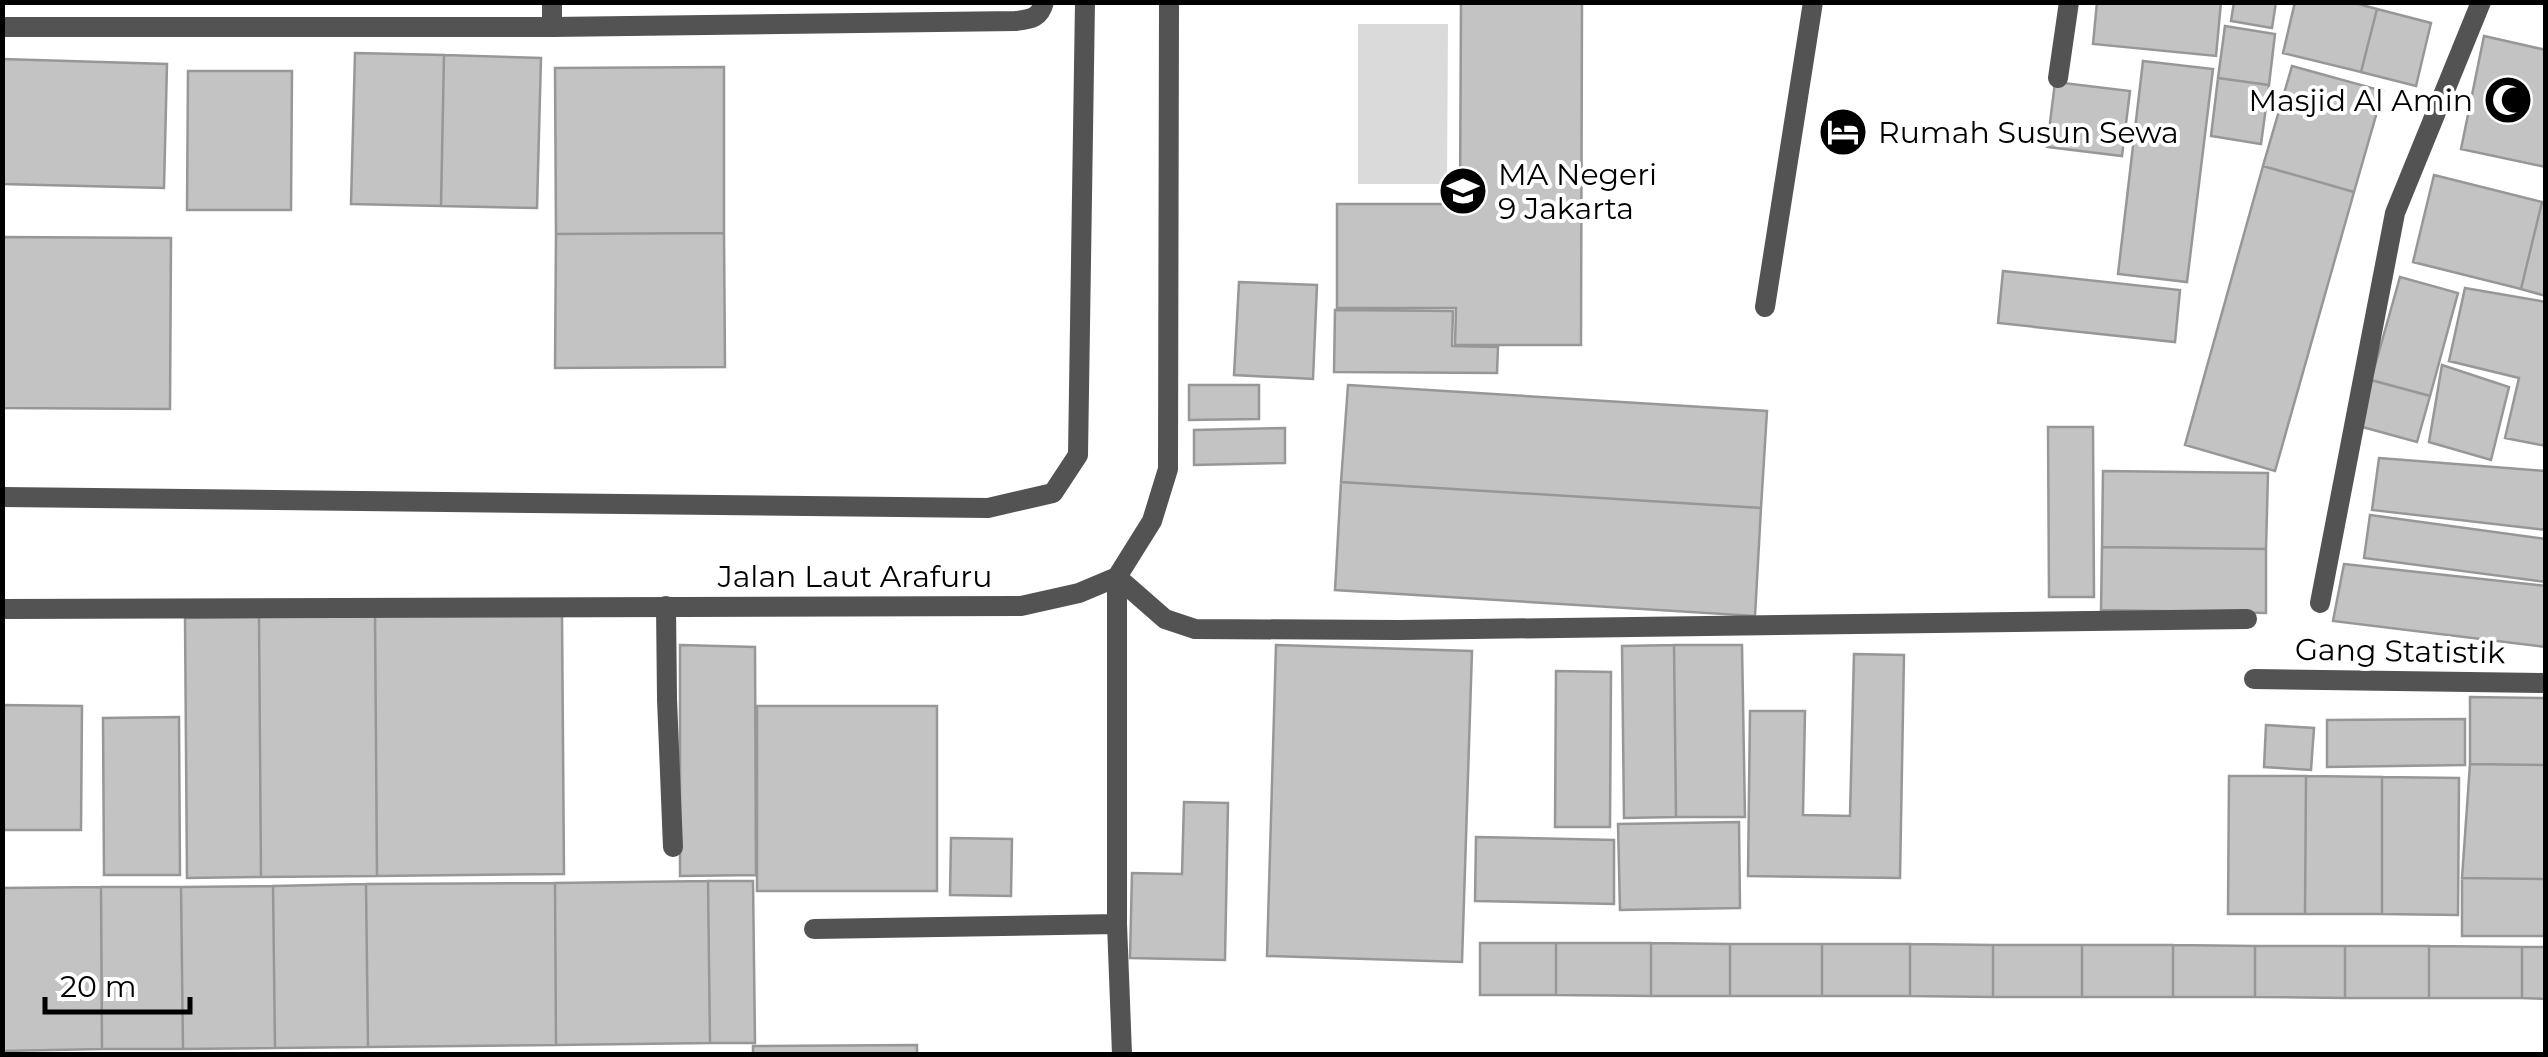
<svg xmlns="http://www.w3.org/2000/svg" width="2548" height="1057" font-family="Montserrat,sans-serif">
<rect width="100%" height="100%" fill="#fff"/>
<path fill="#dadada" d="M1358 24H1448L1447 184H1358Z"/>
<path fill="#c3c3c3" stroke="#979797" stroke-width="2.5" d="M1461 2H1582L1581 345H1455L1456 308H1337V204H1460Z
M2097 2H2221L2216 56 2093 44Z
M2234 2H2276L2272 28 2231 21Z
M2295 2H2350L2377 9 2361 72 2283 53Z
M2377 9 2431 23 2416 86 2361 72Z
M2225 26 2275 34 2269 85 2218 78Z
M2484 36 2546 50V167L2461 149Z
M355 53 444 55 441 206 351 204Z
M444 55 541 58 537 208 441 206Z
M2 59 167 64 164 188 2 184Z
M2143 61 2213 69 2187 282 2118 274Z
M2292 66 2383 91 2354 192 2263 166Z
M724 67V233L556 234 555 68Z
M188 71H292L291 210H187Z
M2218 78 2269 85 2261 144 2211 136Z
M2055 82 2130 91 2122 156 2047 147Z
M2263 166 2354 192 2275 471 2185 445Z
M2434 175 2542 202 2521 289 2413 262Z
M2542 202 2546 203V296L2521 289Z
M724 233 725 367 555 368 556 234Z
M2 237 171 238 170 409 2 408Z
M2003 271 2180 290 2175 342 1998 323Z
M2400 277 2458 293 2430 396 2371 380Z
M1239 282 1317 285 1313 379 1234 375Z
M2465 288 2546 302V446L2505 438 2519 378 2449 361Z
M1335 310 1453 311 1452 346 1498 347 1497 373 1334 372Z
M2442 365 2509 387 2491 460 2429 442Z
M2371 380 2430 396 2417 442 2359 426Z
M1189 385H1259V419L1189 420Z
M1348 385 1767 411 1761 508 1341 482Z
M2048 427H2093L2094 597H2049Z
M1285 428V463L1194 465V430Z
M2379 458 2546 471V530L2372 510Z
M2103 471 2268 473 2266 549 2102 547Z
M1341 482 1761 508 1755 616 1335 590Z
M2370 515 2546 539V582L2364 558Z
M2102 547 2266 549V613L2101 610Z
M2344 564 2546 586V647L2333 621Z
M562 614 564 874 377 876 375 616Z
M375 616 377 876 261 877 259 617Z
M259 617 261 877 187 878 185 618Z
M680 645 755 647 756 875 680 876Z
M1276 645 1472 651 1462 962 1267 956Z
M1674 645H1742L1745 817H1676Z
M1674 645 1676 817 1624 818 1622 646Z
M1854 654 1904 655 1900 878 1748 876 1750 711H1805L1803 815 1850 816Z
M1556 671 1611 672 1610 827H1555Z
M2470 697 2546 698V765L2470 764Z
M2 705 82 706 81 830H2Z
M757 706H937V891H757Z
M179 717 180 875H104L103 718Z
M2465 719V765L2327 767V720Z
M2266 725 2314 728 2311 770 2264 767Z
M2470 764 2546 765V879L2462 878Z
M2229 776H2306L2305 914H2228Z
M2306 776 2382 777V914H2305Z
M2382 777 2459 778 2458 915 2382 914Z
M1184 802 1228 803 1225 960 1130 958 1132 873 1182 874Z
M1739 822 1740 908 1620 910 1618 824Z
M1476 837 1614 840V904L1475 901Z
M951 838 1012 839 1011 896 950 895Z
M2462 878 2546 879V936H2462Z
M708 881H753L755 1043H710Z
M708 881 710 1043 556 1045 555 883Z
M555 883 556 1045 368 1047 366 884Z
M366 884 368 1047 275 1048 273 886Z
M273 886 275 1048 183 1049 181 887Z
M101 887H181L183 1049H102Z
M101 887 102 1049 2 1051V888Z
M1480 943H1556V995H1480Z
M1556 943H1651V996L1556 995Z
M1651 943 1730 944V996H1651Z
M1730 944H1822V996H1730Z
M1822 944H1910V996H1822Z
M1910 944 1993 945V997L1910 996Z
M1993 945H2082V997H1993Z
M2082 945H2173V997H2082Z
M2173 945 2255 946V997H2173Z
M2255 946H2345V998L2255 997Z
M2345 946H2429V998H2345Z
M2429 946 2522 947V998H2429Z
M2522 947H2546V999L2522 998Z
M917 1045V1054H753V1046Z"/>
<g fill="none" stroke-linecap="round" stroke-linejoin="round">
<path stroke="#535353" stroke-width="20" d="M1117 577 1165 619 1195 629 1400 630 2247 619
M1117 577V924L1122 1054
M666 606 667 699 673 847
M814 929 1117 924"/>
<path stroke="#535353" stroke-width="20" d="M2 27H552L1016 21C1031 19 1040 18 1044 2
M552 27V2
M2058 78 2069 2
M1765 307 1813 2
M2320 603 2395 213 2481 2
M2254 679 2546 683"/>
<path stroke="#535353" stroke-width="20" d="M2 497 988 508 1053 493 1078 455 1085 2
M2 609 1021 606 1079 593 1117 577 1152 521 1168 469 1169 2"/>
</g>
<defs>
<g id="mosque-disc" transform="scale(2.5)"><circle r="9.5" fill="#000" stroke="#fff"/><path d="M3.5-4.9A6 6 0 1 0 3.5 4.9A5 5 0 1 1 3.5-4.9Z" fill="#fff"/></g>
<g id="hotel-disc" transform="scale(2.5)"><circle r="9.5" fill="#000" stroke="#fff"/><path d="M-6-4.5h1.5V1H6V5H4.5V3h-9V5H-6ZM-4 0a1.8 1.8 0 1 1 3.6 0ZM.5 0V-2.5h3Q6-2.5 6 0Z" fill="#fff"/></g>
<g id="school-disc" transform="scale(2.5)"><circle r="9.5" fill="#000" stroke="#fff"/><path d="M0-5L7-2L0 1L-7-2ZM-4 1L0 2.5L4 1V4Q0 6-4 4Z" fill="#fff"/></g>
</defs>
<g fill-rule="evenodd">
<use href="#mosque-disc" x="2508" y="100"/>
<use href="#hotel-disc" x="1843" y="132"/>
<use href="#school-disc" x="1463" y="191"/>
</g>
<g text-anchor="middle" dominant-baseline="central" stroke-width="8" stroke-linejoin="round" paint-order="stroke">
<g font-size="30" fill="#000" stroke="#fff" text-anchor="start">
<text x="2473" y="100" text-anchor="end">Masjid Al Amin</text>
<text x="1878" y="132">Rumah Susun Sewa</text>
<text x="1498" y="174">MA Negeri<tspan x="1498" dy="34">9 Jakarta</tspan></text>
</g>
<g font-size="30" fill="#000" stroke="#fff">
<text x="855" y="576">Jalan Laut Arafuru</text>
<text transform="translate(2400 651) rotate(1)">Gang Statistik</text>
</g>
</g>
<rect width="2548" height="1057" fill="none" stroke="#000000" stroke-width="10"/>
<path d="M45 997v15h145v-15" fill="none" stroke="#000000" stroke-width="5"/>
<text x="60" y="997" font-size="30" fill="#000000" stroke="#ffffff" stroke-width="8" paint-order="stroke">20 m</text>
</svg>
